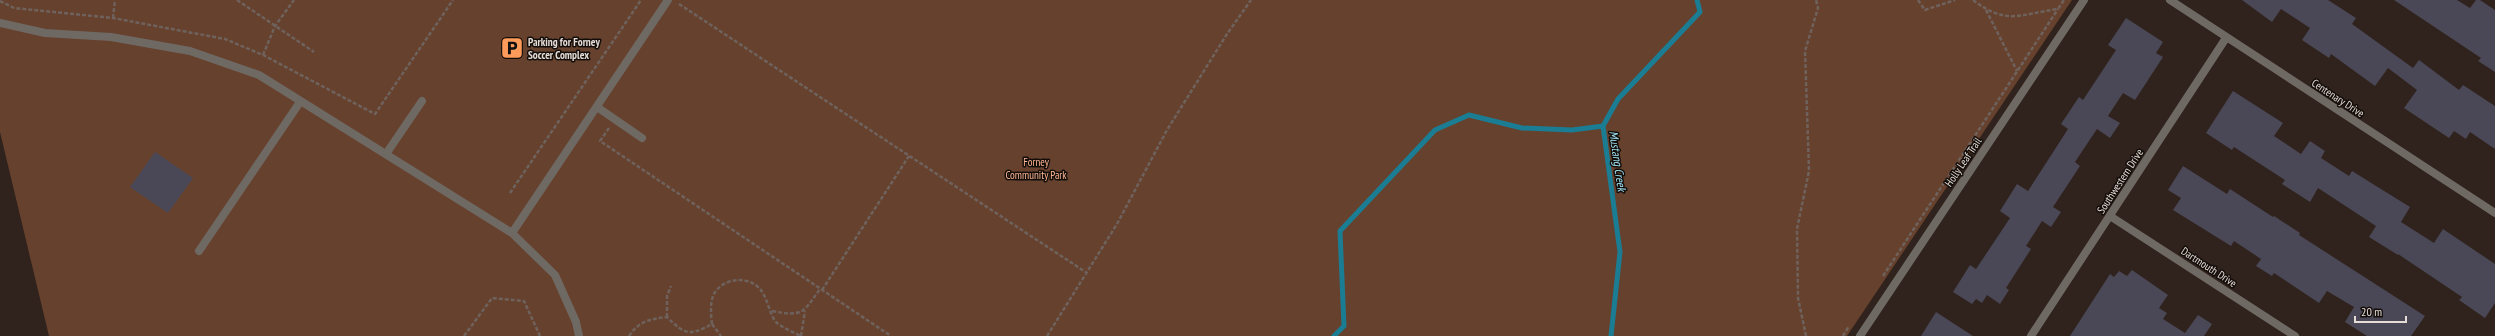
<svg xmlns="http://www.w3.org/2000/svg" width="2495" height="336" font-family="'PT Sans Narrow',sans-serif">
<rect width="100%" height="100%" fill="#30221c"/>
<path fill="#66412d" d="M0 0H2072L1847 336H49L0 132Z"/>
<g fill="none" stroke-linecap="round" stroke-linejoin="round">
<path stroke="#1b7d93" stroke-width="5" d="M1334 336 1344 326 1340 231 1435 130 1469 115 1522 128 1572 130 1603 126
M1611 336 1620 252 1603 126 1618 99 1700 12 1697 0"/>
</g>
<path fill="#4a4856" d="M2242 0H2328L2356 18 2352 24 2413 68 2419 60 2459 90 2463 85 2495 106V149L2470 132 2466 139 2454 131 2449 138 2404 108 2417 90 2388 68 2375 86 2331 54 2329 58 2302 40 2310 28 2281 9 2272 22Z
M2394 0H2457L2470 8 2476 0H2480L2495 10V72L2478 61 2481 58Z
M2126 18 2163 42 2156 53 2163 57 2135 100 2123 93 2108 116 2120 123 2110 138 2097 129 2075 162 2080 166 2053 207 2061 212 2051 227 2042 221 2026 246 2031 249 2006 288 2009 290 2000 304 1987 295 1982 303 1976 299 1972 304 1953 292 1970 265 1976 269 2010 218 2000 211 2017 184 2028 191 2068 129 2061 124 2079 97 2083 100 2116 50 2108 45Z
M2233 91 2283 123 2274 136 2301 154 2310 141 2325 151 2321 158 2349 176 2352 171 2410 207 2401 222 2434 243 2443 229 2495 264V303L2485 318 2459 300 2462 297 2398 254V255L2369 237 2376 226 2318 188 2310 202 2282 184 2285 180 2234 147 2232 150 2206 133Z
M155 152 193 178 168 213 130 187Z
M2183 166 2227 194 2230 189 2273 217 2274 216 2300 233 2299 235 2425 316 2411 336H2367L2345 322 2354 307 2327 291 2319 303 2274 273 2272 276 2256 266 2261 259 2234 241 2231 246 2173 210 2181 198 2168 190Z
M2132 270 2168 295 2159 308 2167 313 2163 319 2185 333 2198 315 2212 324 2204 336H2070L2110 274 2114 277 2119 271 2127 276Z
M1936 312 1973 336H1921Z"/>
<g fill="none" stroke-linecap="round" stroke-linejoin="round">
<path stroke="#6f625d" stroke-width="2.5" stroke-dasharray="4 2" stroke-linecap="butt" d="M237 0 314 52
M1918 0 1925 10 1955 0
M1973 0C2007 26 2020 14 2058 9L2064 0
M0 1 14 8 113 18 225 39 263 55 375 114 453 0
M679 4 1087 273
M1986 10 2017 71
M113 18 115 0
M263 55 275 26 294 0
M609 128 600 141 891 336
M510 193 641 0
M1883 276 2058 9
M822 290 909 156
M772 311C803 317 803 313 820 289
M667 317V296L671 286
M712 324C711 315 710 305 713 296 720 279 745 275 758 287 768 296 768 312 776 322 782 328 792 331 800 336
M464 336 492 298 524 301 540 336
M629 336C639 321 650 319 667 317 685 335 690 336 712 324L721 336
M801 336 805 311
M1047 336 1117 224 1167 130 1227 34 1251 0
M1806 336 1798 298 1797 229 1809 171 1805 51 1818 8 1816 0
M1843 336 1849 326"/>
<path stroke="#6f6964" stroke-width="8" d="M0 23 45 33 111 37 190 51 259 75 512 233 555 275 576 322 579 336
M597 107 642 138
M386 154 422 101
M512 233 668 0
M199 251 300 102"/>
<path stroke="#6f6964" stroke-width="8" d="M2170 0 2495 213
M2110 216 2295 336
M1860 336 2084 0
M2031 336 2226 38"/>
</g>
<defs>
<g id="parking-square" transform="scale(1.15)"><rect x="-9" y="-9" width="18" height="18" rx="4" fill="#ff9b5a" stroke="#130d0a"/><path d="M-3.5-5.5H1a3.5 3.5 0 0 1 0 7H-1V5.5H-3.5ZM-1-3.4V-.6H.8a1.4 1.4 0 0 0 0-2.8Z" fill="#111"/></g>
</defs>
<g fill-rule="evenodd">
<use href="#parking-square" x="512" y="48"/>
</g>
<g text-anchor="middle" dominant-baseline="central" stroke-width="3" stroke-linejoin="round" paint-order="stroke">
<g font-size="11" font-weight="bold" fill="#e5dcd7" stroke="#130d0a" text-anchor="start">
<text x="528" y="42">Parking for Forney<tspan x="528" dy="13">Soccer Complex</tspan></text>
</g>
<g font-size="11" fill="#e5dcd7" stroke="#130d0a">
<text transform="translate(2338 98) rotate(33)">Centenary Drive</text>
<text transform="translate(1963 162) rotate(-56)">Holly Leaf Trail</text>
<text transform="translate(2120 181) rotate(-57)">Southwestern Drive</text>
<text transform="translate(2209 267) rotate(33)">Dartmouth Drive</text>
</g>
<g font-size="11" fill="#feb793" stroke="#130d0a">
<text x="1036" y="162">Forney<tspan x="1036" dy="13">Community Park</tspan></text>
</g>
<g font-size="12" font-style="italic" fill="#9fe3f5" stroke="#130d0a">
<text transform="translate(1618 161) rotate(82)">Mustang Creek</text>
</g>
</g>
<path d="M2355 316v6h51v-6" fill="none" stroke="#e5dcd7" stroke-width="2"/>
<text x="2361" y="316" font-size="12" fill="#e5dcd7" stroke="#130d0a" stroke-width="3" paint-order="stroke">20 m</text>
</svg>
